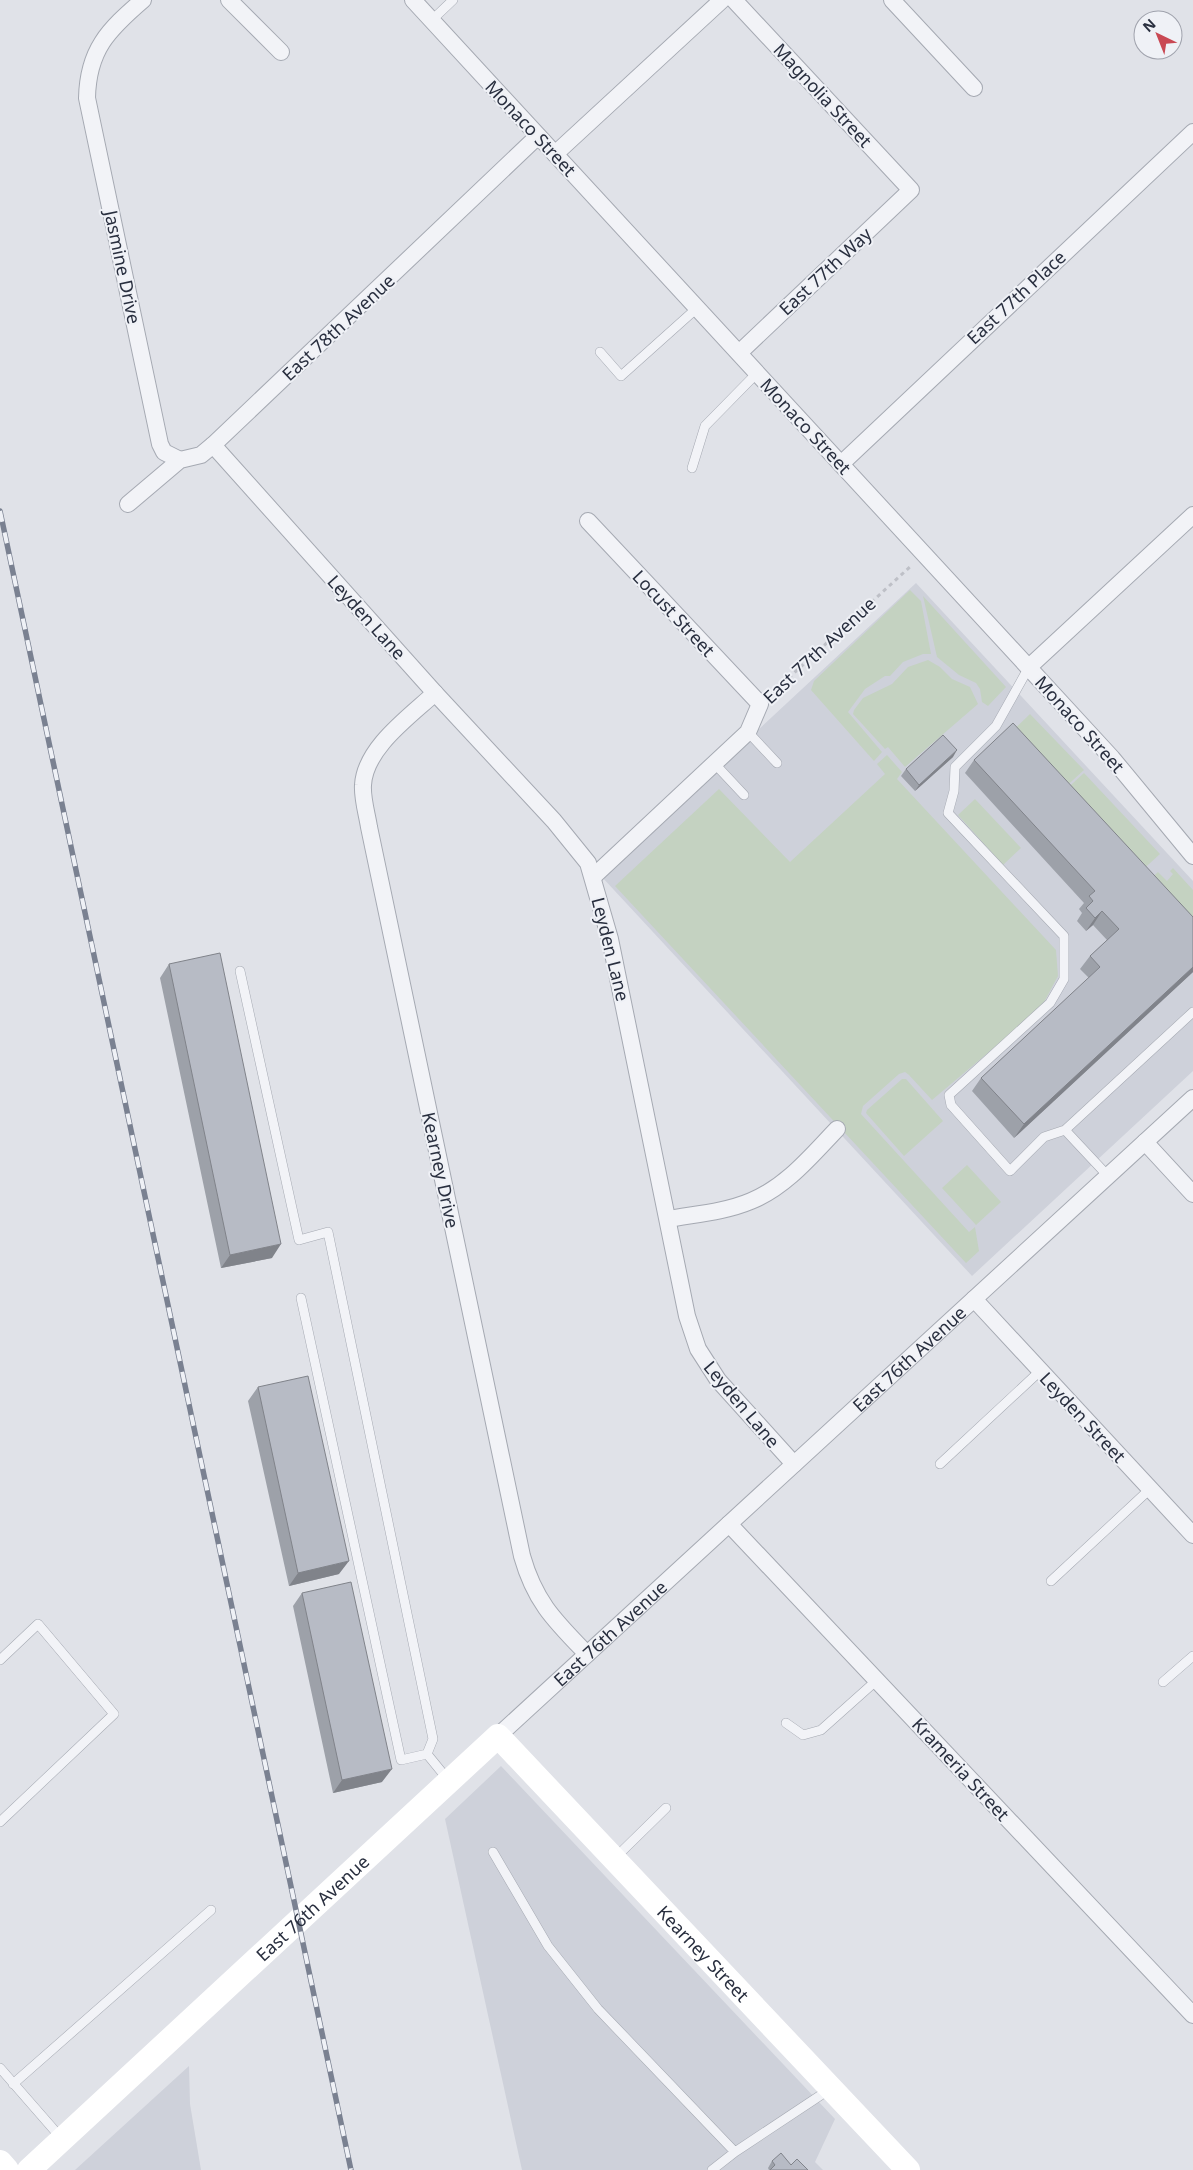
<svg xmlns="http://www.w3.org/2000/svg" width="1193" height="2170" font-family="'Noto Sans',sans-serif">
<rect width="100%" height="100%" fill="#e0e2e8"/>
<path fill="#ced1da" d="M916 583 1193 881V1071L972 1276 601 876Z
M501 1766 835 2119 815 2162 823 2170H522L445 1819Z
M189 2066 190 2104 201 2170H75Z"/>
<path fill="#c4d2c1" d="M910 590 921 601 931 654H923L903 662 890 676H885L865 689 848 712 882 752 874 761 811 690 814 681Z
M923 596 1006 687 988 706 982 702 980 689 976 683 959 675 937 657Z
M928 660 940 667 952 679 970 687 978 704 905 767 888 747 885 749 853 714 854 710 863 698 892 684 908 667Z
M1030 714 1084 770 1061 791 1007 736Z
M887 755 902 772 897 779 1056 950 1058 976 1041 1008 932 1100 909 1075 905 1072 899 1074 863 1106 861 1114 969 1232 975 1227 979 1251 966 1263 615 886 719 789 790 862 885 774 877 764Z
M1084 773 1160 854 1138 874 1062 793Z
M975 799 1021 848 1003 865 958 815Z
M1173 868 1193 890V932L1147 882 1158 872 1167 881 1173 874 1170 871Z
M902 1079H906L943 1121 904 1156 866 1113 867 1110Z
M967 1165 1001 1202 976 1225 942 1188Z"/>
<g fill="none" stroke-linecap="round" stroke-linejoin="round">
<g stroke="#a5a9b2" stroke-width="10">
<path id="lane" d="M432 20 453 0
M600 352 621 376 697 308
M692 468 705 426 757 373
M1029 667 996 726 955 767 954 791 948 813 1064 936V979L1050 1003 949 1095 951 1105 1010 1171 1044 1137 1065 1130
M748 732 777 763
M714 763 744 795
M240 971 299 1240 328 1232 433 1739 427 1754
M1108 1176 1065 1130 1193 1012
M301 1298 401 1760 427 1754 449 1781
M940 1464 1040 1371
M1051 1581 1150 1489
M0 1660 38 1624 114 1714 0 1822
M1163 1682 1193 1656
M786 1723 803 1735 821 1730 877 1680
M493 1852 548 1946 598 2009 735 2152
M614 1859 666 1808
M0 2068 62 2139
M13 2084 211 1910
M712 2170 735 2152 830 2089"/>
</g>
<g stroke="#a5a9b2" stroke-width="18">
<g id="street">
<path d="M143 0C108 30 88 50 87 98L160 444 164 452 180 460"/>
<path d="M229 0 281 52"/>
<path d="M413 0 1112 758 1193 856"/>
<path d="M734 0 911 190 739 353"/>
<path d="M892 0 974 88"/>
<path d="M555 154 722 0"/>
<path d="M213 445 435 693 554 821 588 863 610 939 687 1316 698 1349 718 1380 794 1464"/>
<path d="M841 464 1193 132"/>
<path d="M128 504 180 460 201 455 213 445 538 136"/>
<path d="M588 521 760 704 748 732 593 877"/>
<path d="M1029 667 1193 515"/>
<path d="M435 693C409 717 365 748 363 785 362 798 367 814 369 827L522 1556C535 1602 555 1621 587 1654"/>
<path d="M1145 1142 1193 1194"/>
<path d="M668 1219C696 1214 725 1212 751 1201 786 1187 812 1155 837 1129"/>
<path d="M974 1299 1193 1535"/>
<path d="M729 1524 1193 2015"/>
<path id="s1" d="M498 1736 1193 1098"/>
</g>
</g>
<path stroke="#bec0c7" stroke-width="3" stroke-dasharray="4 4" stroke-linecap="butt" d="M771 694 912 565"/>
<use href="#lane" stroke="#f2f3f7" stroke-width="9"/>
<use href="#street" stroke="#f2f3f7" stroke-width="16"/>
<g stroke="#fff" stroke-width="24">
<path d="M0 2162 7 2170"/>
<path id="s2" d="M29 2170 498 1736 908 2170"/>
</g>
<g stroke="#7a8191" stroke-width="5.5">
<path id="rail" d="M0 511 351 2170"/>
</g>
<use href="#rail" stroke="#eff1f6" stroke-width="4" stroke-dasharray="11" stroke-linecap="butt"/>
</g>
<path fill="#9da1a9" d="M953 757 915 791 901 776 906 769Z
M974 760 1193 917V972L1014 1138 972 1091 981 1078 1089 978 1080 969 1090 956 1107 940 1093 925 1086 931 1077 921 1082 913 1079 909 1084 903 965 773Z
M169 964 272 1258 221 1268 160 978Z
M258 1387 339 1574 289 1586 248 1401Z
M302 1593 382 1782 333 1793 293 1606Z
M772 2161 791 2165 808 2170H769L768 2168Z"/>
<path fill="#80838a" d="M957 750 953 757 915 791 919 785Z
M1102 911 1093 925 1086 931 1095 918Z
M1193 967V972L1014 1138 1024 1124Z
M281 1244 272 1258 221 1268 230 1255Z
M349 1561 339 1574 289 1586 298 1573Z
M392 1769 382 1782 333 1793 342 1780Z"/>
<path fill="#b7bbc5" stroke="#80838a" d="M1013 723 1193 917V967L1024 1124 981 1078 1100 967 1090 956 1119 929 1102 911 1095 918 1086 908 1093 901 1089 896 1095 891 974 760Z
M943 735 957 750 919 785 906 769Z
M220 953 281 1244 230 1255 169 964Z
M308 1376 349 1561 298 1573 258 1387Z
M351 1582 392 1769 342 1780 302 1593Z
M781 2153 791 2165 797 2159 808 2170H770L775 2165 772 2161Z"/>
<g text-anchor="middle" dominant-baseline="central" stroke-width="4" stroke-linejoin="round" paint-order="stroke">
<g font-size="18" fill="#292f3f" stroke="#eff1f6">
<text transform="translate(823 95) rotate(47)">Magnolia Street</text>
<text transform="translate(531 128) rotate(47)">Monaco Street</text>
<text transform="translate(123 267) rotate(78)">Jasmine Drive</text>
<text transform="translate(825 271) rotate(-43)">East 77th Way</text>
<text transform="translate(1016 297) rotate(-43)">East 77th Place</text>
<text transform="translate(338 327) rotate(-43)">East 78th Avenue</text>
<text transform="translate(806 426) rotate(47)">Monaco Street</text>
<text transform="translate(674 613) rotate(47)">Locust Street</text>
<text transform="translate(367 617) rotate(48)">Leyden Lane</text>
<text transform="translate(819 650) rotate(-43)">East 77th Avenue</text>
<text transform="translate(1080 724) rotate(48)">Monaco Street</text>
<text transform="translate(611 949) rotate(76)">Leyden Lane</text>
<text transform="translate(441 1170) rotate(78)">Kearney Drive</text>
<text stroke="none"><textPath href="#s1" startOffset="558">East 76th Avenue</textPath></text>
<text transform="translate(742 1404) rotate(50)">Leyden Lane</text>
<text transform="translate(1083 1417) rotate(47)">Leyden Street</text>
<text stroke="none"><textPath href="#s1" startOffset="152">East 76th Avenue</textPath></text>
<text transform="translate(961 1769) rotate(47)">Krameria Street</text>
<text stroke="none"><textPath href="#s2" startOffset="386">East 76th Avenue</textPath></text>
<text stroke="none"><textPath href="#s2" startOffset="938">Kearney Street</textPath></text>
</g>
</g>
<g transform="translate(1158 35) rotate(317)"><circle r="24" fill="#eff1f6" stroke="#a0a3ad"/>
<path d="M0-4L9 19L0 12L-9 19Z" fill="#c94853"/>
<text y="-8" font-size="14" font-weight="bold" text-anchor="middle" fill="#292f3f">N</text>
</g>
</svg>
